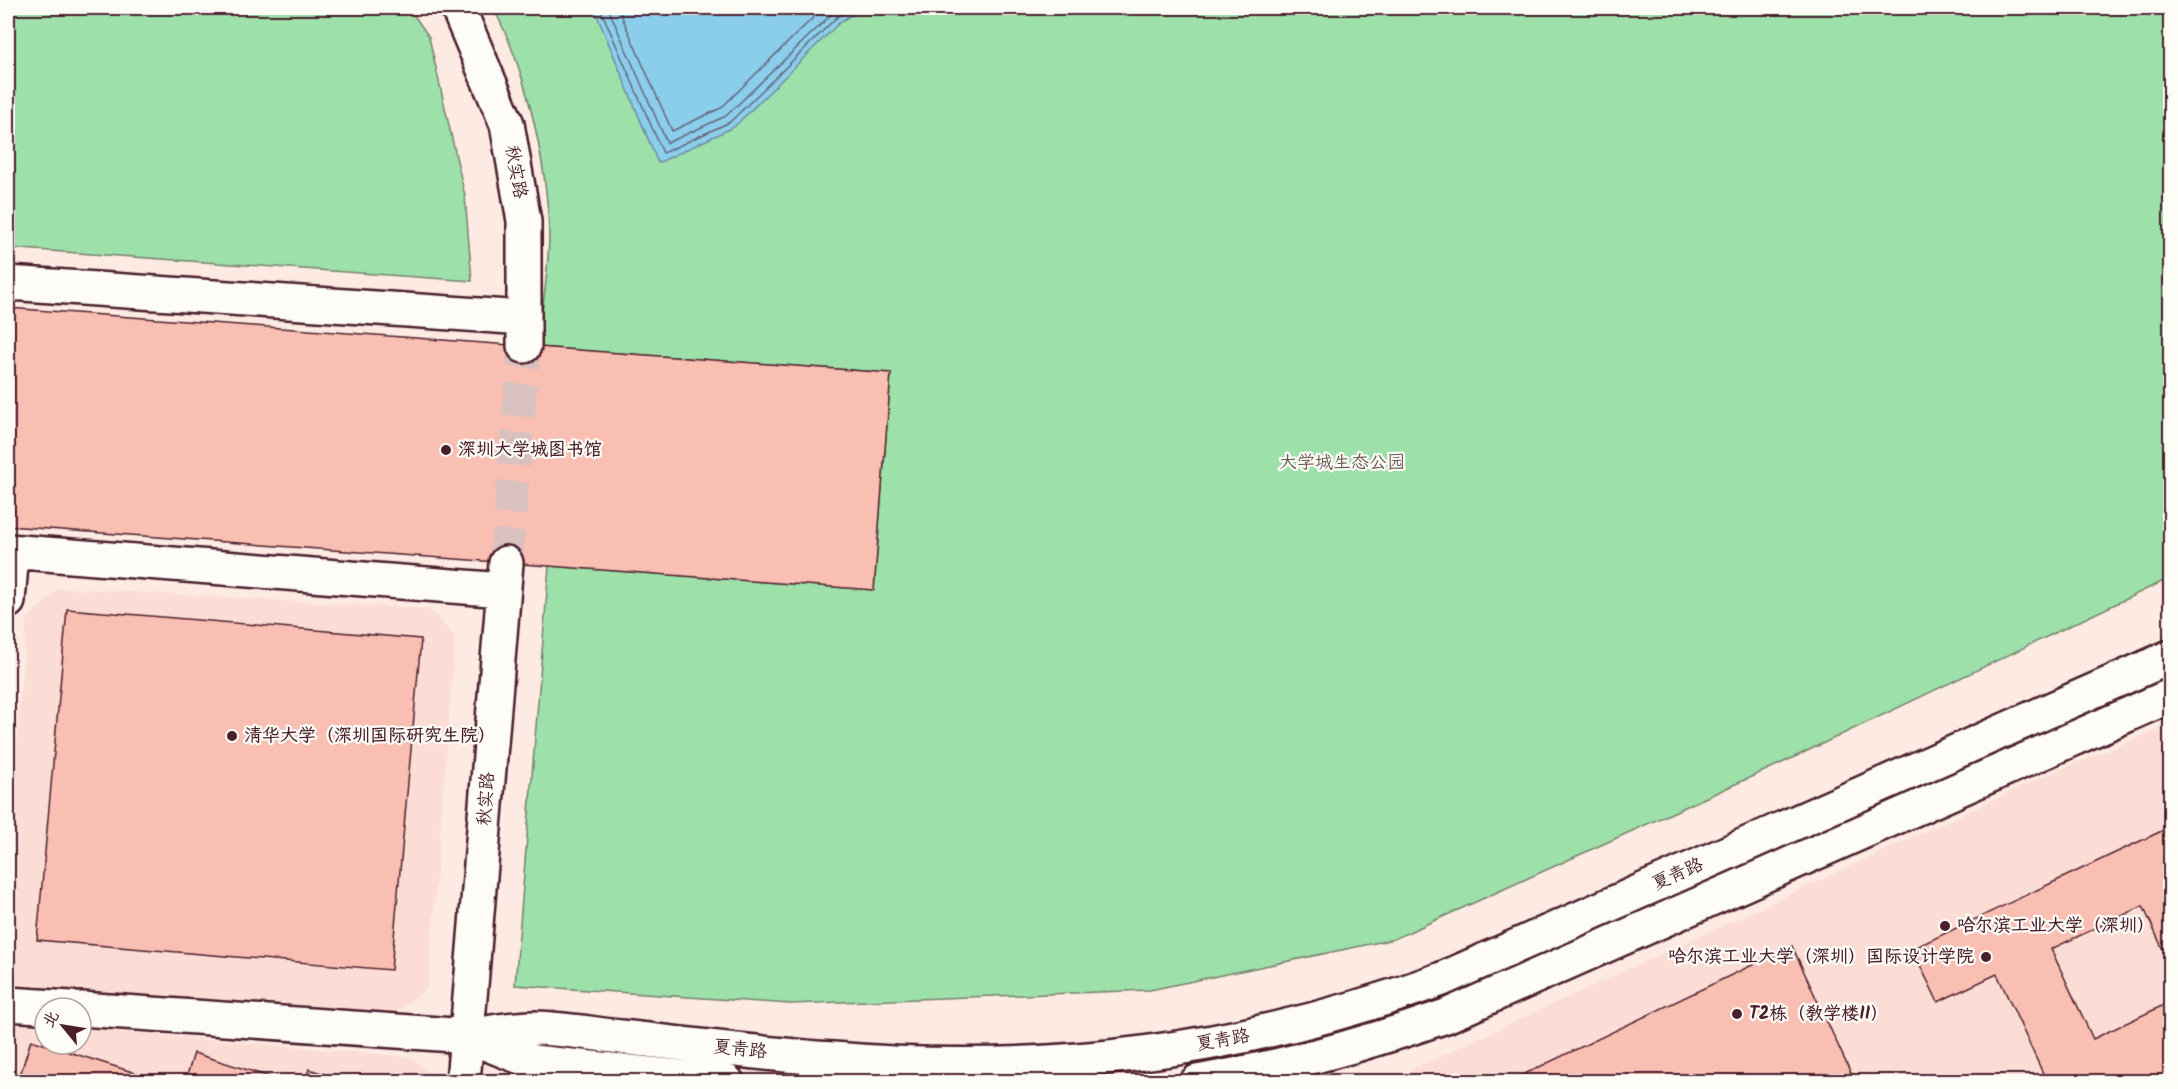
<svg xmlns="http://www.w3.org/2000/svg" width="2178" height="1089" font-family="Kalam,'LXGW WenKai TC',sans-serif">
<rect width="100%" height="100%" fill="#fceae3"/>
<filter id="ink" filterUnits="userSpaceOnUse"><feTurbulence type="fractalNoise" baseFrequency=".0167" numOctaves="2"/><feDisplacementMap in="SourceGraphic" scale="12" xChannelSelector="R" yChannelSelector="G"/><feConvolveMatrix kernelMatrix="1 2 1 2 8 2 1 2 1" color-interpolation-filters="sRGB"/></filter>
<g filter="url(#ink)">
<path fill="#fbddd5" d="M59 588 429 609 455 637 428 987 395 1013 21 987 8 971V836L27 619Z
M2170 725V1081L1385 1082 2056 771Z
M12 1022 45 1025V1044H81V1028L411 1057 439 1081 8 1082V1027Z"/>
<path fill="#9ee0aa" stroke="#74806a" stroke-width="1.5" d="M8 8H409L429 37 465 196 472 281 8 248Z
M493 8H2170V578L1784 762 1394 939 1150 990 790 1004 515 985 549 566 874 590 891 373 538 347C542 309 549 270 549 233 547 164 526 67 493 8Z"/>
<path fill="#8bceec" stroke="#71889f" stroke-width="1.5" d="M594 8H864L841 21 734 127 658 163Z"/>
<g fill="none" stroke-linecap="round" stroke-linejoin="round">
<path stroke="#646578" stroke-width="1.5" d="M600 8 663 153 730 122 837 17 852 8
M608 8 667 143 726 116 838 8
M618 8 672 131 721 108 823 8"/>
</g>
<path fill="#fabfb3" stroke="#4a1f2b" stroke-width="1.5" d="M8 308 891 373 874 590 8 526Z
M67 609 421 639 391 970 37 940Z
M2170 827V965L2143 906 2051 949 2093 1039 2170 1002V1082H2047L1997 974 1938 1002 1912 949Z
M1792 946 1855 1082H1508Z
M31 1040 164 1082H18Z
M194 1053 286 1082H185Z
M309 1069 349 1082H305Z"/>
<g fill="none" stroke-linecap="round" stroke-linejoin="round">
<path stroke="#d8c1be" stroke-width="33" stroke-dasharray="33 16" stroke-linecap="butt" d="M506 563 524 346"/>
<g stroke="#4a1f2b" stroke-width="38">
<path id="minor" d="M458 8 507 124 524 221V346
M8 283 524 318
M8 551 503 590
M8 601 12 552
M8 1004 71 1008
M81 1009 468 1036C489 1033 511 1028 532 1028 561 1028 592 1034 621 1037 692 1045 762 1054 833 1059 1045 1077 1242 1052 1442 979L2170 657
M470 1037 533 1062 727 1082
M463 1082 506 563
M1197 1082C1283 1067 1364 1045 1446 1016L2170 696"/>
</g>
<use href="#minor" stroke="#fdfcf7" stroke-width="33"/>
</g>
</g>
<g fill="#4a1f2b" stroke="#fdfcf7" stroke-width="2">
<circle cx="446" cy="450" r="6"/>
<circle cx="232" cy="736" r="6"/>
<circle cx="1945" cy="926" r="6"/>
<circle cx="1986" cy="957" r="6"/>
<circle cx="1737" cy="1014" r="6"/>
</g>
<g text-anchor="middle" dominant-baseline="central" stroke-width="4.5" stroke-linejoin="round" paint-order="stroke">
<g font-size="18" fill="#4a1f2b" stroke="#fdfcf7">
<text transform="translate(515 172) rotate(80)">秋实路</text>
<text transform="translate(487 799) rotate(-86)">秋实路</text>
<text transform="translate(1678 875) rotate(-24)">夏青路</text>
<text transform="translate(1223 1041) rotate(-10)">夏青路</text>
<text transform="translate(740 1050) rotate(6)">夏青路</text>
</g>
<g font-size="18" font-weight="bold" fill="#4a1f2b" stroke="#fdfcf7" text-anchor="start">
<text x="458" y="450">深圳大学城图书馆</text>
<text x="244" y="736">清华大学（深圳国际研究生院）</text>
<text x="1957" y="926">哈尔滨工业大学（深圳）</text>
<text x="1974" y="957" text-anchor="end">哈尔滨工业大学（深圳）国际设计学院</text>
<text x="1749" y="1014">T2栋（教学楼II）</text>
</g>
<g font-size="18" fill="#635951" stroke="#fdfcf7">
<text x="1342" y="463">大学城生态公园</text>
</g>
</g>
<rect width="2178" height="1089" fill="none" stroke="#fdfcf7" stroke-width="30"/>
<rect x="15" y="15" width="2148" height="1059" fill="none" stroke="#4a1f2b" stroke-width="2" filter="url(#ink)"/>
<g transform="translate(63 1026) rotate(300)"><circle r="28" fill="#fdfcf7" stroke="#b5a4a5" stroke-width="1.5"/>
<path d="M0-4.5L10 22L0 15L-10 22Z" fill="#4a1f2b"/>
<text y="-9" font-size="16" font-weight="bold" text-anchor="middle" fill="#4a1f2b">北</text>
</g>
</svg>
